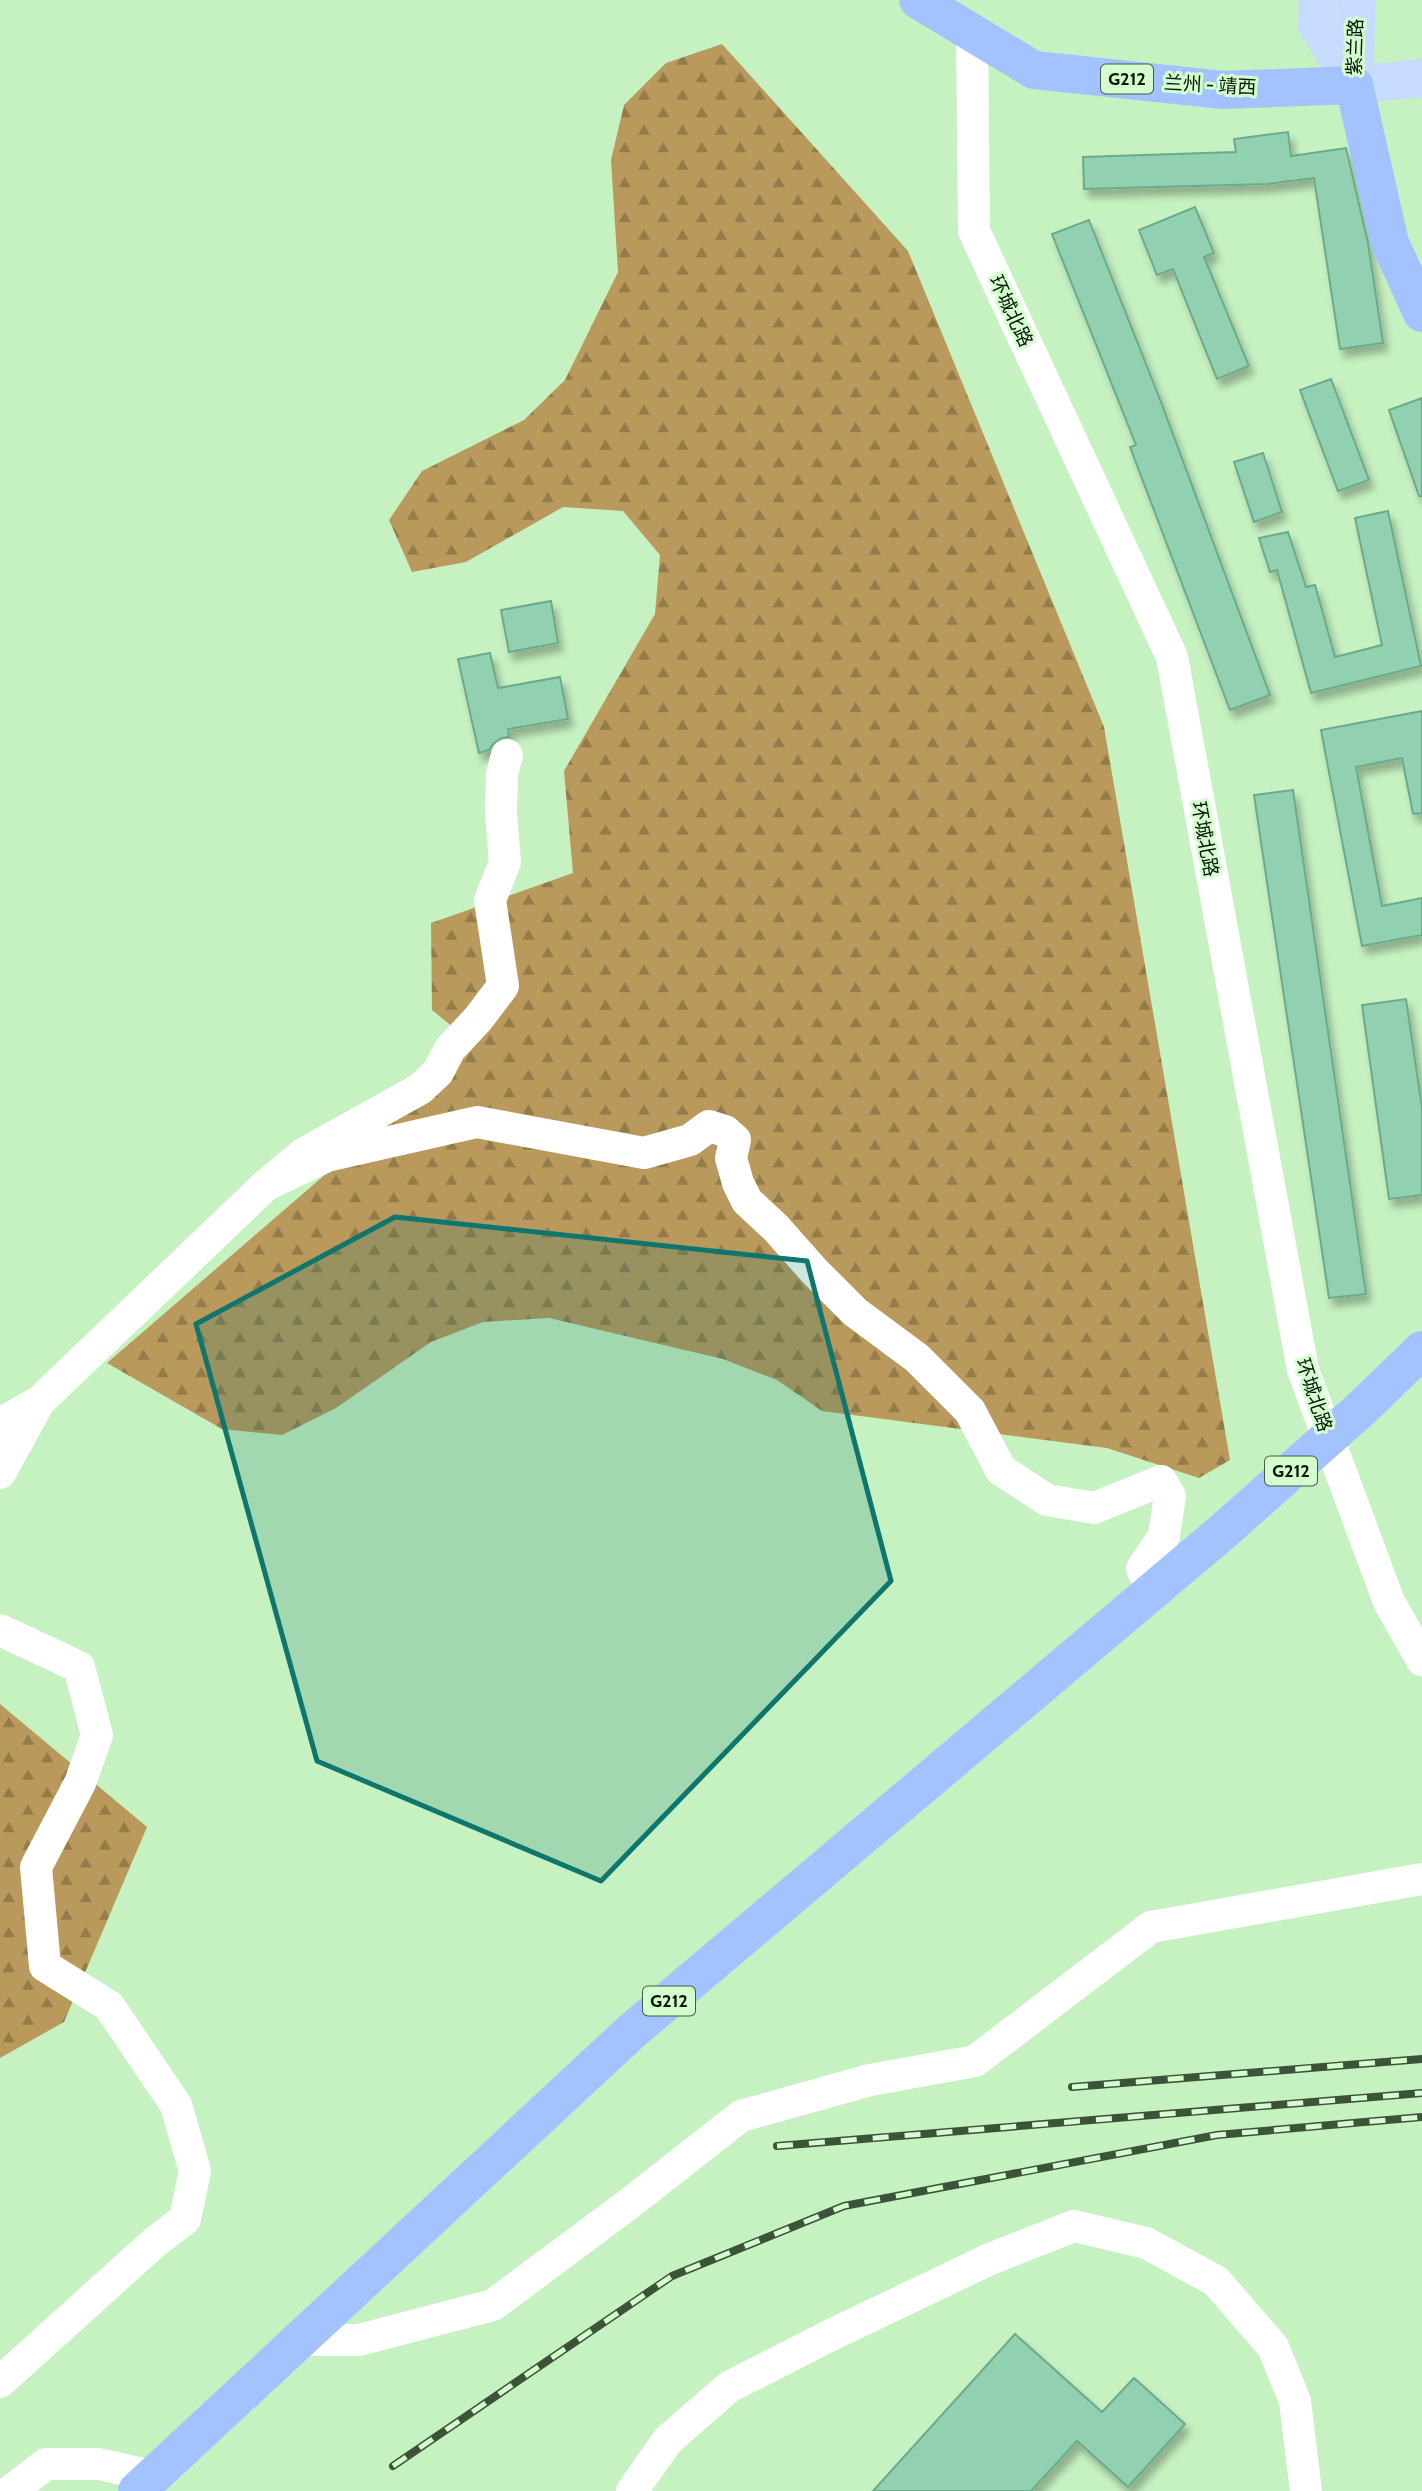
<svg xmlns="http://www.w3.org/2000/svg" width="1422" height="2491" font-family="Cabin,'Noto Sans SC',sans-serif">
<defs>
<pattern id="forest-firs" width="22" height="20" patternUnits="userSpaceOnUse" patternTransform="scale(1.75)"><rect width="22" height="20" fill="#b9995c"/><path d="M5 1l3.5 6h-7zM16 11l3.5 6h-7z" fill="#947c4a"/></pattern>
<filter id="shadow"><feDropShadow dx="4.5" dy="8" stdDeviation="3.5" flood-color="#0004"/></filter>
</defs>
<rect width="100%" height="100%" fill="#c6f1c1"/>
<path fill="url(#forest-firs)" d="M722 44 908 251 1104 727 1230 1460 1199 1478 1107 1448 822 1411 777 1380 723 1359 549 1318 483 1322 431 1342 336 1408 282 1435 222 1429 107 1363 475 1045 432 1010 431 923 573 873 564 771 655 614 660 555 623 511 563 507 466 562 412 572 389 520 422 471 524 420 565 380 618 272 611 160 624 105 666 63Z
M0 1704 147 1827 64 2022 0 2058Z"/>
<path fill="#91d0b0" stroke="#6caa8c" stroke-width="2" filter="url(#shadow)" d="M1288 132 1291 156 1346 148 1368 243 1383 343 1340 349 1314 178 1267 184 1084 189 1083 157 1236 152 1234 139Z
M1195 207 1214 253 1204 257 1249 366 1217 379 1173 269 1157 275 1139 230Z
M1089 220 1161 402 1270 695 1230 710 1130 447 1136 445 1052 234Z
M1331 379 1369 480 1338 491 1300 390Z
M1422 398V496H1419L1389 410Z
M1263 453 1282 512 1254 522 1234 462Z
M1388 511 1421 666 1311 693 1277 570 1270 572 1259 538 1288 532 1306 587 1315 585 1335 657 1382 645 1355 518Z
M551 601 558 643 509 652 501 610Z
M490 653 498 688 560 677 568 719 508 729 509 737 502 738 494 743 489 750 479 753 458 659Z
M1422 711V813L1413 814 1402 758 1356 767 1382 906 1422 898V935L1362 946 1321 730Z
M1293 790 1366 1294 1329 1298 1254 795Z
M1406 999 1422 1108V1195L1389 1199 1362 1005Z
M1015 2334 1102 2412 1134 2378 1185 2424 1128 2487 1077 2441 1031 2491H873Z"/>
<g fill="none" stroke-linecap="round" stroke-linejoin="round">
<path stroke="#fff" stroke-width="32" d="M972 32 974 231 1172 657 1303 1370 1389 1602 1422 1660
M266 1185 327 1156 477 1122 644 1153 690 1140 709 1126 725 1131 735 1140 731 1158 738 1183 747 1201 776 1228 815 1272 855 1312 917 1358 970 1411 1001 1470 1047 1500 1094 1508 1161 1481 1170 1496 1164 1536 1142 1569 1154 1591
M0 1424 40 1401 266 1185 303 1154 420 1089 438 1072 450 1049 478 1019 503 986 490 900 505 862 501 813 502 774 507 755
M0 1473 38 1404
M0 1630 79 1667 97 1735 80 1783 36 1867 45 1966 109 2006 176 2105 195 2171 185 2219 155 2242 0 2382
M299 2340H359L493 2305 630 2203 741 2116 870 2080 975 2061 1151 1927 1422 1879
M11 2491 46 2464H99L152 2476
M632 2491 668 2440 729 2387 831 2335 990 2259 1074 2226 1146 2243 1216 2281 1273 2347 1295 2401 1306 2491"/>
<path stroke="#c7dbff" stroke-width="38" d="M1318 0 1317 25 1354 85
M1354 85 1357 0
M1354 85 1422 78"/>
<path stroke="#a2c3ff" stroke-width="38" d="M918 0 1034 70 1223 90 1354 85 1390 243 1422 313
M137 2491 632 2031 1220 1534 1362 1408 1422 1350"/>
<g stroke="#3c5239" stroke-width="8">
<path id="rail" d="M1072 2087 1422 2059
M777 2146 1422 2093
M393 2466 672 2276 844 2206 1217 2135 1422 2117"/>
</g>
<use href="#rail" stroke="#d3fece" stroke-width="5" stroke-dasharray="16" stroke-linecap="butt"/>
</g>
<path fill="#0f766e" fill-opacity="0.2" stroke="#0f766e" stroke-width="5" stroke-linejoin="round" d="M395 1217 807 1261 891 1581 601 1881 317 1761 196 1324Z"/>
<g text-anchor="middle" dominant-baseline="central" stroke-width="6" stroke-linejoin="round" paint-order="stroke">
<g fill="#d3fece" stroke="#445c42" stroke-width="2">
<rect x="1101" y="64.5" width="52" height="29" rx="5"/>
<rect x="1265" y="1456.5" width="52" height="29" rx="5"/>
<rect x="643" y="1986.5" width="52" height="29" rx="5"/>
</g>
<g font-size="18" font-weight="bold" fill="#071606">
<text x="1127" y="79">G212</text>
<text x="1291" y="1471">G212</text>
<text x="669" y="2001">G212</text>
</g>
<g font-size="19" fill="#071606" stroke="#d3fece">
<text transform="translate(1355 47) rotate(-88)">紫兰路</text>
<text transform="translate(1210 85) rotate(3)">兰州 - 靖西</text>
<text transform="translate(1011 311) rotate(65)">环城北路</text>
<text transform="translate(1205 839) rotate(80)">环城北路</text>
<text transform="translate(1314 1395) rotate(72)">环城北路</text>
</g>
</g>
</svg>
